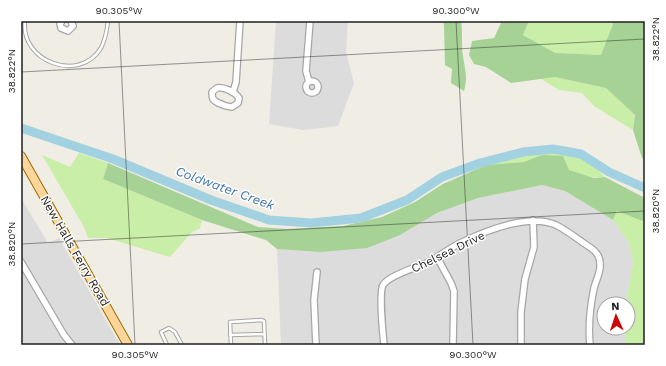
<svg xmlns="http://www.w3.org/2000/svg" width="666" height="366" font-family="'Work Sans',sans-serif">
<rect width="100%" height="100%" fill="#f0ede4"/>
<path fill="#dddcdc" d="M276 21H348L346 52 354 83 338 126 303 130 269 124Z
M542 185 565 191 613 220 629 243 633 262 626 304H604V328H625V345H281L277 249 320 252 400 235 437 213 478 198Z
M21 198 48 243 59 238 120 345H21Z"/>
<path fill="#c8eea7" d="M529 21H611L613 24 601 55 555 53 523 35Z
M555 77 606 88 635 115 633 130 594 106 582 93 559 90 541 79Z
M544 150C569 152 588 158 605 177 582 180 561 166 542 155L524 162 486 165 516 155Z
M79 153 108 163 103 179 202 220 200 228 191 233 170 257 107 238H88L84 227 42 155 70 167Z
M617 211 645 222V345H625V328H628V304H626L633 262 629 243 613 220Z"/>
<path fill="#a6d296" d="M443 21H461C463 33 461 45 463 56 465 70 468 77 464 91L451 83 452 69 445 65 444 25Z
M502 21H529L523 35 555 53 601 55 613 24 611 21H645V160L642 158 633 130 635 115 606 88 555 77 511 83 486 67 474 64 469 55 472 41 494 38Z
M542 155 563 156 569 170 594 178 605 177 645 198V222L617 211 613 220 565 191 542 185 478 198 437 213 400 235 367 248 320 252 277 249 266 240 202 220 103 179 108 163 258 227 287 229 343 226 382 217 415 202 443 184 486 165 524 162Z"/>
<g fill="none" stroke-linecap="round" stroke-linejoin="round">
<path stroke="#a2d1e1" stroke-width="9" d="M21 128 113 159 211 200 269 220 311 223 361 218 407 200 442 177 480 163 523 152 553 149 581 154 609 172 645 188"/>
<g stroke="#a6a6a6" stroke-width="4.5">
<path id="service" d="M25 21C20 61 79 84 101 48 105 40 107 30 108 21
M230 335 264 334
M167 345 161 332 169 328 175 332 182 345
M231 345 230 322 262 320 264 321 265 345"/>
</g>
<g stroke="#a6a6a6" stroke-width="8">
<path id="minor" d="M62 21 60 24 61 28 68 31 73 26 71 21
M306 87a6 6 0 1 1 12 0a6 6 0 1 1-12 0Z
M309 82 306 71 310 21
M217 88C224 87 234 91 239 98L238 103 232 107C228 107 216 103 213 99 212 97 212 94 212 92Z
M233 92 236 82 240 21
M437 257 451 283 454 291 453 345
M21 262 64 335 72 345
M316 345 314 300 317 272
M384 345C383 335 379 292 383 285 389 275 418 267 429 262 439 256 449 249 460 243 485 231 529 213 556 225 568 231 580 241 591 248 597 252 600 257 600 264 601 272 596 280 594 288 590 307 588 325 590 345
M521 345V312L525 279 534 247 533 220"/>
</g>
<g stroke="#996a00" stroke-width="10">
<path id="primary" d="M21 156 128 345"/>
</g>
<use href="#service" stroke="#fff" stroke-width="2.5"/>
<use href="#minor" stroke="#fff" stroke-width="5.5"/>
<use href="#primary" stroke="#ffd69a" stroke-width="8"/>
</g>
<path fill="none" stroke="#1f1f1f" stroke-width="1" stroke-opacity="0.45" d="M119 21 135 345M456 21 473 345M21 72 645 39M21 244 645 211"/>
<g text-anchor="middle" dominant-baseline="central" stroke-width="3" stroke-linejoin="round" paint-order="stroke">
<g font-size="12" fill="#1f1f1f" stroke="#fff">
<text transform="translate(75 251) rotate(60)">New Halls Ferry Road</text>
<text transform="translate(448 252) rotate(-26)">Chelsea Drive</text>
</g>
<g font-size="13" font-style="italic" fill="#4175ad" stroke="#fff">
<text transform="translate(225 188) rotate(20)">Coldwater Creek</text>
</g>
</g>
<rect width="666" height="366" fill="none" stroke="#ffffff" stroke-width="44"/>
<g transform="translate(616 316) rotate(357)"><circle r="19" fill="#ffffff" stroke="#a5a5a5"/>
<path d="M0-3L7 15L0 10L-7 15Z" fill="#cd0500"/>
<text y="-6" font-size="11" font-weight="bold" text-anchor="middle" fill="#1f1f1f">N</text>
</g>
<rect x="22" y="22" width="622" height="322" fill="none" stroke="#1f1f1f" stroke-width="1.5"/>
<g font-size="10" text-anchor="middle" fill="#1f1f1f">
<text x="119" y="14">90.305°W</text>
<text x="456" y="14">90.300°W</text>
<text transform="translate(655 39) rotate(-90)" y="4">38.822°N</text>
<text transform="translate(11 71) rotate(-90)" y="4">38.822°N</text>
<text transform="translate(655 211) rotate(-90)" y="4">38.820°N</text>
<text transform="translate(11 244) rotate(-90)" y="4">38.820°N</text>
<text x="135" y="358">90.305°W</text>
<text x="473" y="358">90.300°W</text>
</g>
</svg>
